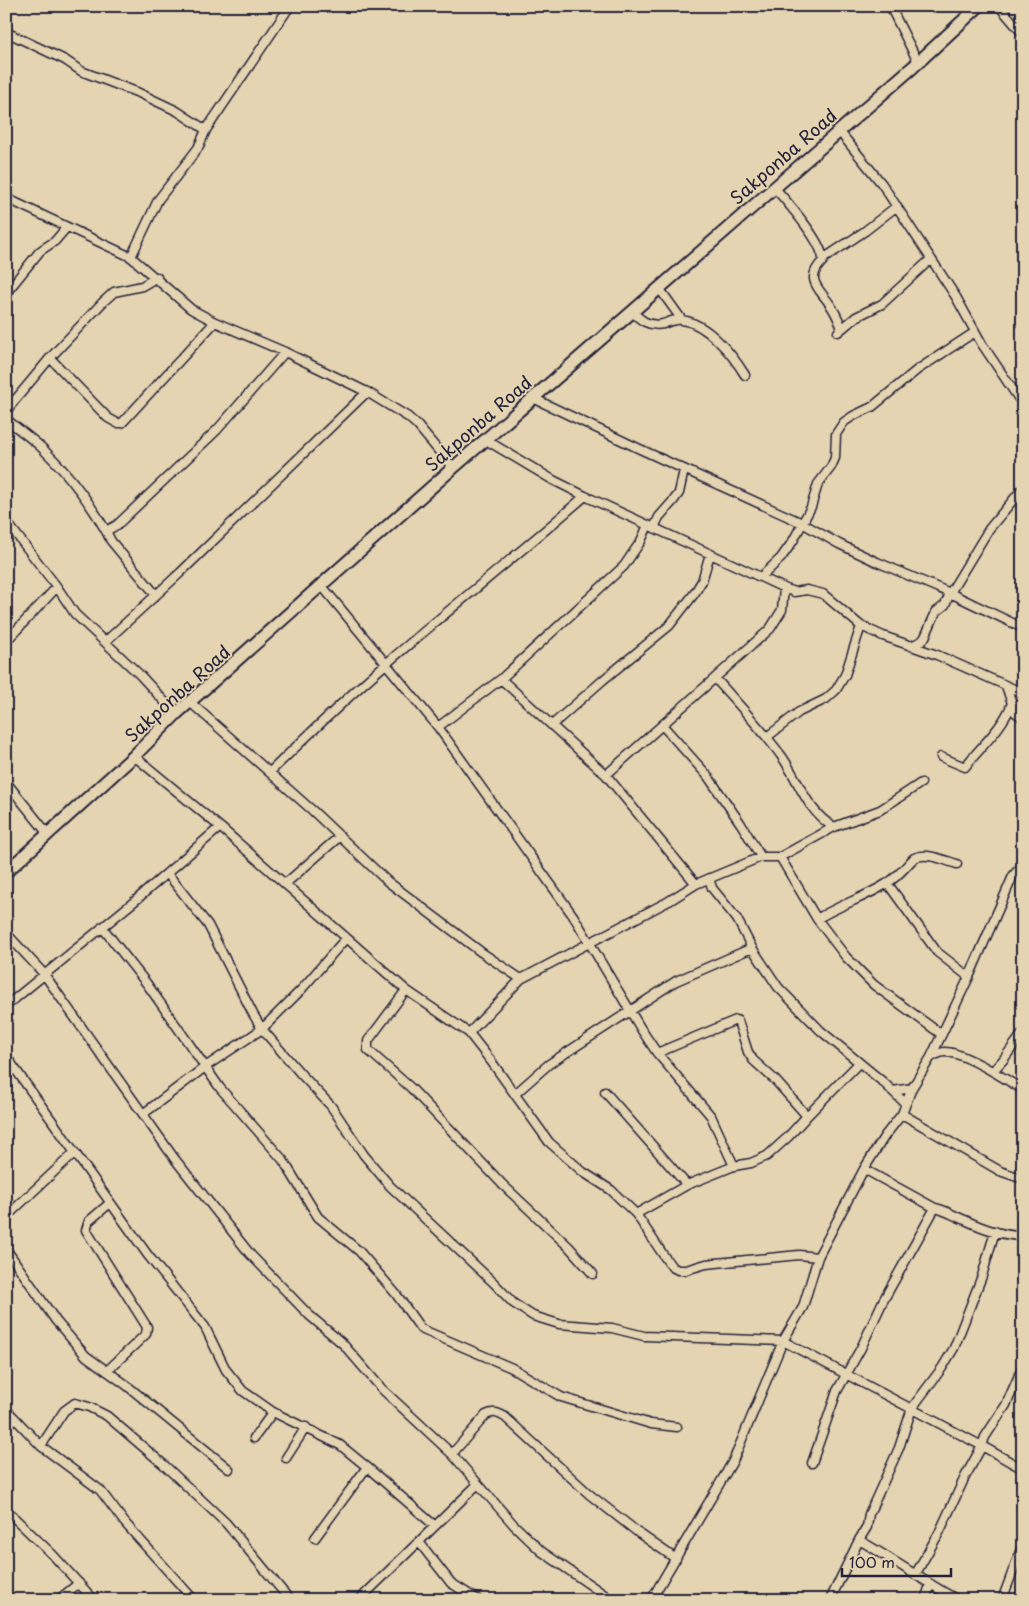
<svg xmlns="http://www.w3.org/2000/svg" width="1029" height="1606" font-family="'Playpen Sans',sans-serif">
<rect width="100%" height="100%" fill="#e5d4b1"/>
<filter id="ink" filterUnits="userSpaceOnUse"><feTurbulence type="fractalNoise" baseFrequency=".02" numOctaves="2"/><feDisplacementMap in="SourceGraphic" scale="10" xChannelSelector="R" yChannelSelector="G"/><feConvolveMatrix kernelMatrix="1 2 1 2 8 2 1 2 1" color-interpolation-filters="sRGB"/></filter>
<g filter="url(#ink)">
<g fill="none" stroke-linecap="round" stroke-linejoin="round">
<g stroke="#22223b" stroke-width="11">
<path id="street" d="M890 6 918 62
M999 6 1023 34
M6 32 65 60 81 71 139 93 177 111 206 130
M839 131 882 184 956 297 982 344 1023 405
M774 187C787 202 824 243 823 261 803 280 821 290 831 306 836 313 839 321 842 328
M6 198 131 257 191 309 215 322 285 352 367 392 408 417 417 425 453 468
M131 257 158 200 198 148 206 130 290 6
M823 259 865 231 897 206
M659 288 682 320
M6 293 40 251 55 241 67 227
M632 311C640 320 649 327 663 324 669 322 675 319 682 320 708 324 732 354 745 375
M838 332 856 317 882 304 931 259
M50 358 108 418 117 423H122L215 322
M533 398 642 450 802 523 839 544 877 562 950 593 1023 628
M6 411 50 358 103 302 114 292 142 286 157 277
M6 419C18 429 31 438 42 448 67 472 89 501 106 531L117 525 217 430 285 352
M486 440 553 480 585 496 784 588 794 592 807 590 823 594 861 626 883 636 937 655 1023 693
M6 521 57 587 75 614 140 675 176 714
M654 528 659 517 674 500 679 493 684 470
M106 531 111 541 156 595
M761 577 781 558 793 541 811 507 818 484 831 467 835 458 836 434 844 422 853 416 872 407 917 370 975 332
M322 586 438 727 574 917 641 1029 657 1053 711 1116 734 1166
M6 629 12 635 6 640
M12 635 57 587
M105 642 180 573 367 392
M911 646 922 641 925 637 936 612 945 605 950 593 989 529 1023 488
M715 678C737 703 760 727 780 754 798 777 806 812 834 827
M1006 686 1015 712 1023 718
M191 703 313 811 387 881 481 952 521 979
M552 725 603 680 669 626 694 594 702 581 710 554
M663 726 707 775 741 824 761 857
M438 727 501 679 624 566 641 541 648 525
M767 737 799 712 826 699 836 690 845 675 861 626
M134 756 220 827 406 990 469 1033 491 1061 549 1142 583 1172 611 1190 636 1214
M941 757 965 767C981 746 1003 728 1012 703
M270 772C308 735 346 698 387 663 452 607 520 553 585 496
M606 775 770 629 782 610 784 588
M6 782 48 834
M780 857 817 919 846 957 874 985 941 1034
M167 873 208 925 253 1014 262 1029 300 1073 331 1106 364 1155 390 1186 494 1283 513 1303 533 1316 559 1324 612 1328 644 1336 783 1341 982 1446 1023 1469
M709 878 712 888 737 919 752 948 778 987 821 1031 883 1082 905 1103
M285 884 340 836
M696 884 761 857H780L834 827 880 810 921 783
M888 884 937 952 969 977
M817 919C839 905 864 898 886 884 897 878 906 866 914 858 928 852 943 860 957 864
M102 927 147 984 220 1088 283 1160 318 1217 359 1251 396 1294 421 1329 512 1368 561 1397 651 1424 677 1427
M6 933 44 974 174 1158 250 1254 309 1315 343 1344 382 1389 452 1454 514 1525 541 1551 612 1600
M406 990 368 1041V1050L411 1088 503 1185 569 1247 593 1274
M6 1006 136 900 220 827
M469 1033 521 979 669 901 696 884 606 775 501 679
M657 1053 736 1020 738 1021 748 1052 753 1060 775 1080 807 1116
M6 1056 147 1254 205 1327 226 1370 243 1391 273 1412 340 1445 367 1467 435 1526 359 1600
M931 1057C935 1055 940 1052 945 1052 964 1052 1006 1079 1023 1090
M993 1071 1003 1060 1023 1033
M893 1091 912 1088
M605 1092 687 1185
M515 1094 549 1064 676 981 752 948
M143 1114 205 1067 262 1029 301 990 346 938
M902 1114 1000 1171 1023 1179
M864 1169 935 1208C946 1210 954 1216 965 1220 982 1228 1003 1236 1023 1236
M6 1217 74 1153
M6 1249 56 1321 86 1356 125 1384 229 1469
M818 1257 799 1255 706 1264 686 1270H678L672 1267 666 1259 636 1214 687 1185 734 1166 751 1163 767 1156 788 1137 807 1116 859 1063
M107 1371 146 1334 147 1327 86 1230 89 1221 110 1203
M6 1409 41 1446 100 1490 125 1523 194 1600
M254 1438 273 1412
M41 1446 64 1411 75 1403 89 1407 107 1416 163 1464 226 1523 290 1600
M452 1454 486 1415C494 1411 498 1413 505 1417L589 1494 640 1534 676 1559
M286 1458 306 1427
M812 1463 837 1391 861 1348 883 1301 935 1208
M6 1510 52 1554 94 1600
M435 1526 478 1484
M315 1538 367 1467
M419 1542 451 1583 478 1600
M915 1575 939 1533 965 1477 982 1446 985 1437 1006 1405 1023 1366
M58 1600 79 1583
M651 1600 733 1461 783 1341 803 1307 818 1257 864 1169 884 1137 902 1114 912 1088 931 1057 969 977 1013 876 1017 871 1023 867
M830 1600 859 1540
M925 1600 930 1585
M958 1600C924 1582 893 1559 859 1540L867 1527 869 1514 899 1448 912 1408 942 1368 954 1348 982 1276 995 1231
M1002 1600 1023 1544"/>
</g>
<g stroke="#22223b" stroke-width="15">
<path id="secondary" d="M6 872 134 756 176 714 453 468 913 67 979 6"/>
</g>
<use href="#street" stroke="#e5d4b1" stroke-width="8"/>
<use href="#secondary" stroke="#e5d4b1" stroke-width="11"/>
</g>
</g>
<g text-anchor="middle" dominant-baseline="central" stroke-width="4" stroke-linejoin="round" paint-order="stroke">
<g font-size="18" fill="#22223b" stroke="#e5d4b1">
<text transform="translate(783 156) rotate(-41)">Sakponba Road</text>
<text transform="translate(478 423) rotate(-41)">Sakponba Road</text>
<text transform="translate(177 693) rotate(-42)">Sakponba Road</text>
</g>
</g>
<rect width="1029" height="1606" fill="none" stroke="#e5d4b1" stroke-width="25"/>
<rect x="12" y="12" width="1004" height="1581" fill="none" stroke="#22223b" stroke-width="2" filter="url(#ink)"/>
<path d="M842 1568v8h109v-8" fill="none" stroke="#22223b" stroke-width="2.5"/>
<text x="849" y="1568" font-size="15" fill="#22223b" stroke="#e5d4b1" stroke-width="4" paint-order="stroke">100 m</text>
</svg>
